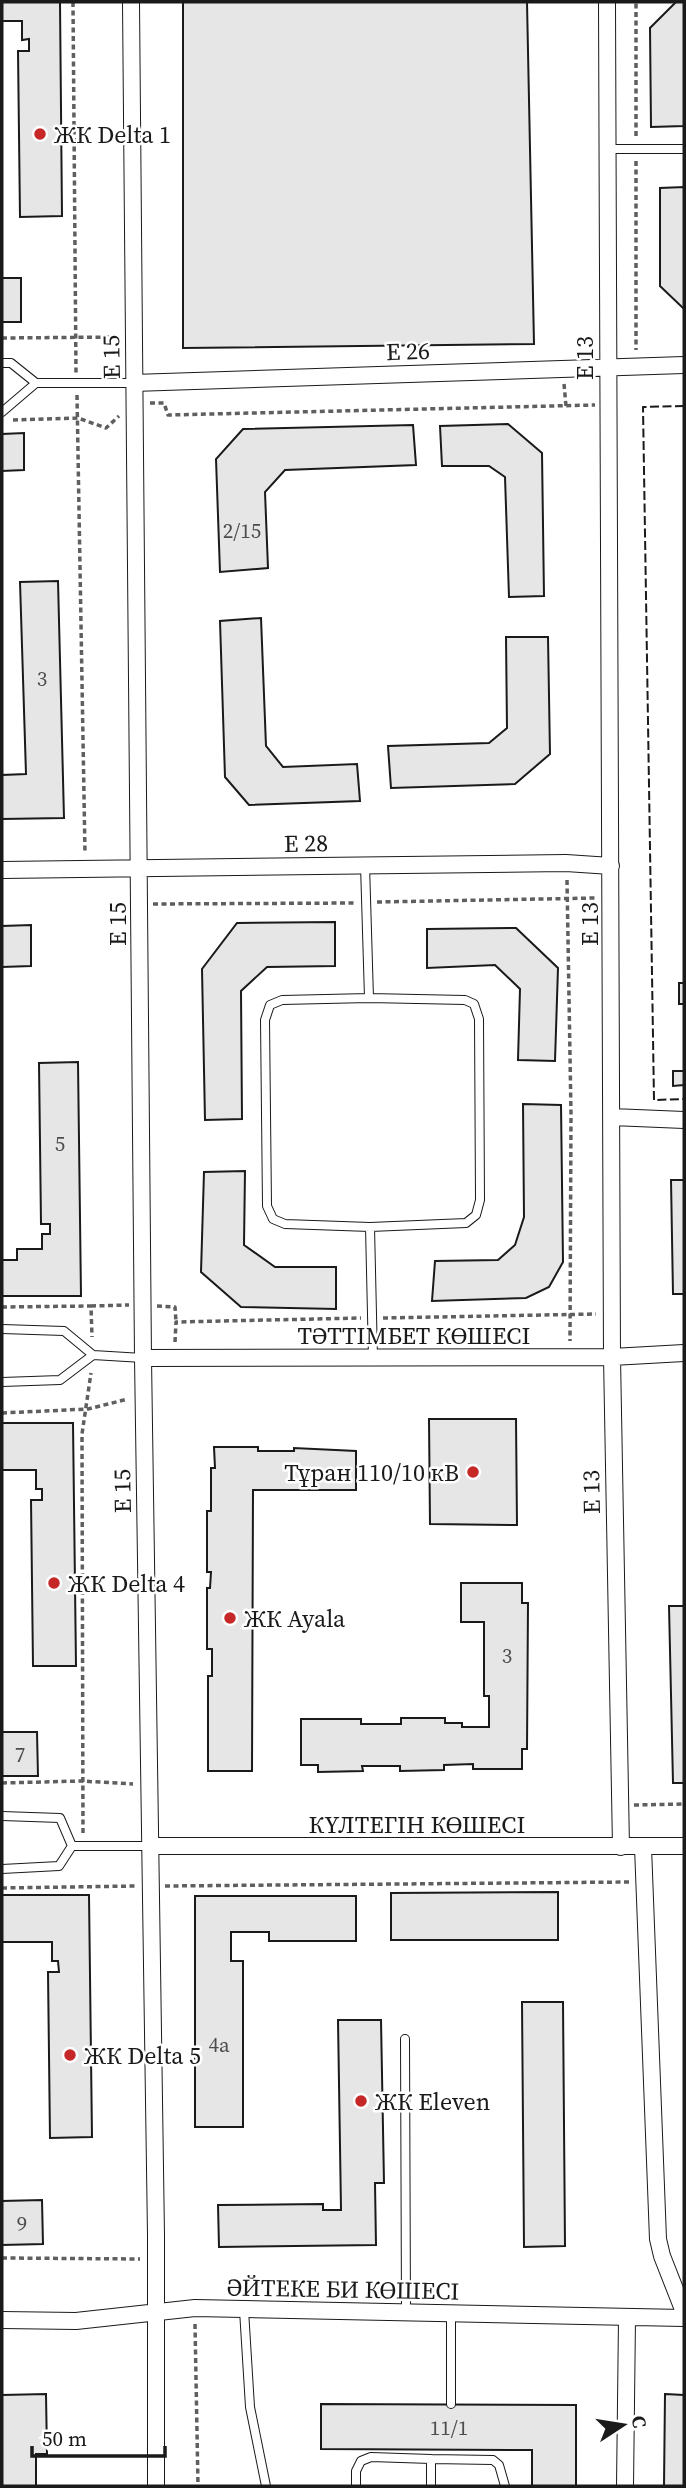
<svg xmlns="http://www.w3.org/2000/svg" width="686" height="2488" font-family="'Source Serif 4',serif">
<rect width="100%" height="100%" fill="#fff"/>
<path fill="#e6e6e6" stroke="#1a1a1a" stroke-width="2" d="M2 2H60L62 216 20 217 18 51H29V39L22 40V21H2Z
M183 2H527L534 344 183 348Z
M676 2H684V126L651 127 650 28Z
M684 187V309L660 286V188Z
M2 278H21V322H2Z
M508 424 542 453 544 596 509 597 505 477 489 466H442L440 426Z
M413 425 416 465 285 470 265 492 268 568 220 572 216 459 243 429Z
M24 433V470L2 471V434Z
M58 581 64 818 2 819V775L26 774 20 582Z
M261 618 266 746 283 767 357 764 360 801 249 805 225 777 220 621Z
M506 637H548L550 754 515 784 391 788 388 746 489 743 507 728Z
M335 922V966L267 967 241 991 242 1119 205 1120 202 969 237 923Z
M31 925V966L2 967V926Z
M516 928 558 968 555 1061 518 1060 520 989 495 965 427 968V929Z
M679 983H684V1004H679Z
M78 1062 81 1296H2V1260H17V1249H42V1234H50V1224H41L39 1063Z
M673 1071H684V1085L673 1086Z
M523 1104 561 1105 563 1262 549 1287 526 1298 432 1301 435 1261 498 1260 515 1245 524 1217Z
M245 1171 244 1245 275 1267H336V1309L241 1307 201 1272 204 1172Z
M671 1180H684V1294H673Z
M429 1419H516L517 1525 430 1524Z
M2 1423H73L76 1666H33L31 1500H42V1489H36V1470H2Z
M214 1447H258V1451H294V1448L356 1451V1490H253L252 1771H208V1676H212V1649H207V1588H210L211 1572H207V1511H211V1468H215Z
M461 1583H522V1603H528L527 1749H522V1769H473V1764L444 1765V1770L400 1771V1766H362L363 1771 318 1772V1765H301V1719H361V1724H401V1718H445V1723H462V1727H489V1696H484V1622H461Z
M669 1606H684V1783H673Z
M2 1732H37L38 1776H2Z
M558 1892V1940H391V1893Z
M2 1895H89L92 2137 50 2138 48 1972H59L58 1961H52V1942H2Z
M195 1896H356V1941H269V1932H231V1961H243V2127H195Z
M522 2002H563L565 2246 524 2247Z
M338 2020H381L384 2183H375L376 2245 219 2247 218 2205 323 2204V2210H341Z
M42 2200 43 2244 2 2245V2201Z
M46 2394 47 2454H36V2486H2V2395Z
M665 2394 684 2395V2486H664Z
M321 2404 576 2405V2486H532V2450L321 2449Z"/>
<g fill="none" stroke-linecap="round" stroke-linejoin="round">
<g stroke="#1a1a1a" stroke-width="10">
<path id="lane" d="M606 149H684
M2 363H11L36 383H133
M2 412 36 383
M365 865 369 998
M369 998 465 1000 474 1004 479 1019 480 1200 476 1215 466 1223 370 1227 285 1224 273 1219 267 1206 265 1020 270 1005 282 1000Z
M370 1227 373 1358
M2 1329 64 1331 93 1355 143 1358
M2 1382 60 1380 93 1355
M2 1816 60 1818 72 1846
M72 1846H150
M2 1869 59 1866 72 1846
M405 2039 406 2312
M244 2310 250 2407 266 2486
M451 2404V2315
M431 2459 493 2460 499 2465 505 2486
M356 2486V2471L361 2461 371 2457 431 2459V2486"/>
</g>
<g stroke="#1a1a1a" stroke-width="18">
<path id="street" d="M131 2 143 1358 156 2235V2486
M607 2 612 1357 621 1847
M133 383 684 365
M2 870 566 863 611 866
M612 1117 684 1120
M143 1358 612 1357 684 1353
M150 1846H684
M643 1847 658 2239 662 2256 684 2312
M2 2320 76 2321 195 2308 684 2318
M625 2486 627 2319"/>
</g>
<path stroke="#5f5f5f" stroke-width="3.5" stroke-dasharray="5 3.5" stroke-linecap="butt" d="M73 2 76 373
M636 136V2
M636 161V350
M2 338 117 337
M564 384 566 406
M77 395 85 853
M150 403H164L168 415 595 405
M13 420 78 418 106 428 119 416
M567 880 571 1114 570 1341
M377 902 596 898
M153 904 355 903
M91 1306 129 1305
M157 1306 175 1307 176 1322
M2 1307 91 1306 92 1337
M383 1318 596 1314
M175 1342 176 1322 361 1318
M2 1413 88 1409 128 1399
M2 1783 81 1781 133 1784
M634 1805 684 1804
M83 1833 82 1434 91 1373
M165 1886 630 1882
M2 1888 136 1886
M2 2258 140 2259
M195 2324 198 2486"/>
<use href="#lane" stroke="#fff" stroke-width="8"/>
<use href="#street" stroke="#fff" stroke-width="16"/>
<path stroke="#1a1a1a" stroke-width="2" stroke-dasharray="9 3.5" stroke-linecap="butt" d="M684 406 643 407 654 1100 684 1099"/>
</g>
<g fill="#c62828" stroke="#fff" stroke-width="2.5">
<circle cx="40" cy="134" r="7"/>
<circle cx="473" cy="1472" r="7"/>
<circle cx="54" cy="1583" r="7"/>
<circle cx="230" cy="1618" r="7"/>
<circle cx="70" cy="2055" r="7"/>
<circle cx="361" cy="2101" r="7"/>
</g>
<g text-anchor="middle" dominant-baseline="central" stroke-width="5" stroke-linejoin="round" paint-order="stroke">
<g font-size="21" fill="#4d4d4d">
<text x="242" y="530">2/15</text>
<text x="42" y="678">3</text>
<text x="60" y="1143">5</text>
<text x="507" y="1655">3</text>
<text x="20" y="1754">7</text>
<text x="219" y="2044">4а</text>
<text x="22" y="2223">9</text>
<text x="449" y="2427">11/1</text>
</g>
<g font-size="24" fill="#1a1a1a" stroke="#fff" text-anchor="start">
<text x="54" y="134">ЖК Delta 1</text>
<text x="459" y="1472" text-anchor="end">Тұран 110/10 кВ</text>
<text x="68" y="1583">ЖК Delta 4</text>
<text x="244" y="1618">ЖК Ayala</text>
<text x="84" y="2055">ЖК Delta 5</text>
<text x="375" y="2101">ЖК Eleven</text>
</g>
<g font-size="24" fill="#1a1a1a" stroke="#fff">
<text transform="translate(408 351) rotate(-2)">E 26</text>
<text transform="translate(111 357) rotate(-91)">E 15</text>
<text transform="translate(584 358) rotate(-90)">E 13</text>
<text transform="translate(306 843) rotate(-1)">E 28</text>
<text transform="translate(117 924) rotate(-90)">E 15</text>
<text transform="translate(589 924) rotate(-90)">E 13</text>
<text x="414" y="1335">ТӘТТІМБЕТ КӨШЕСІ</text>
<text transform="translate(122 1491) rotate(-91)">E 15</text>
<text transform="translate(591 1492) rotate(-91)">E 13</text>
<text x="417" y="1824">КҮЛТЕГІН КӨШЕСІ</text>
<text transform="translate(343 2289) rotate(1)">ӘЙТЕКЕ БИ КӨШЕСІ</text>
</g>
</g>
<rect width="686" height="2488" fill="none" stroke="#1a1a1a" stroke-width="7"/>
<g transform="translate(623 2425) rotate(78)" stroke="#ffffff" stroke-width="5" paint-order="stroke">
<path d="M0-5L12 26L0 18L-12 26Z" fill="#1a1a1a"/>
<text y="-10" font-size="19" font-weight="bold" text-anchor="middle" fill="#1a1a1a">С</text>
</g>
<path d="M32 2446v10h133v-10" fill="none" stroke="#1a1a1a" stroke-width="3.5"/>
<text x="42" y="2446" font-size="21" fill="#1a1a1a" stroke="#ffffff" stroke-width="5" paint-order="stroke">50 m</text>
</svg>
